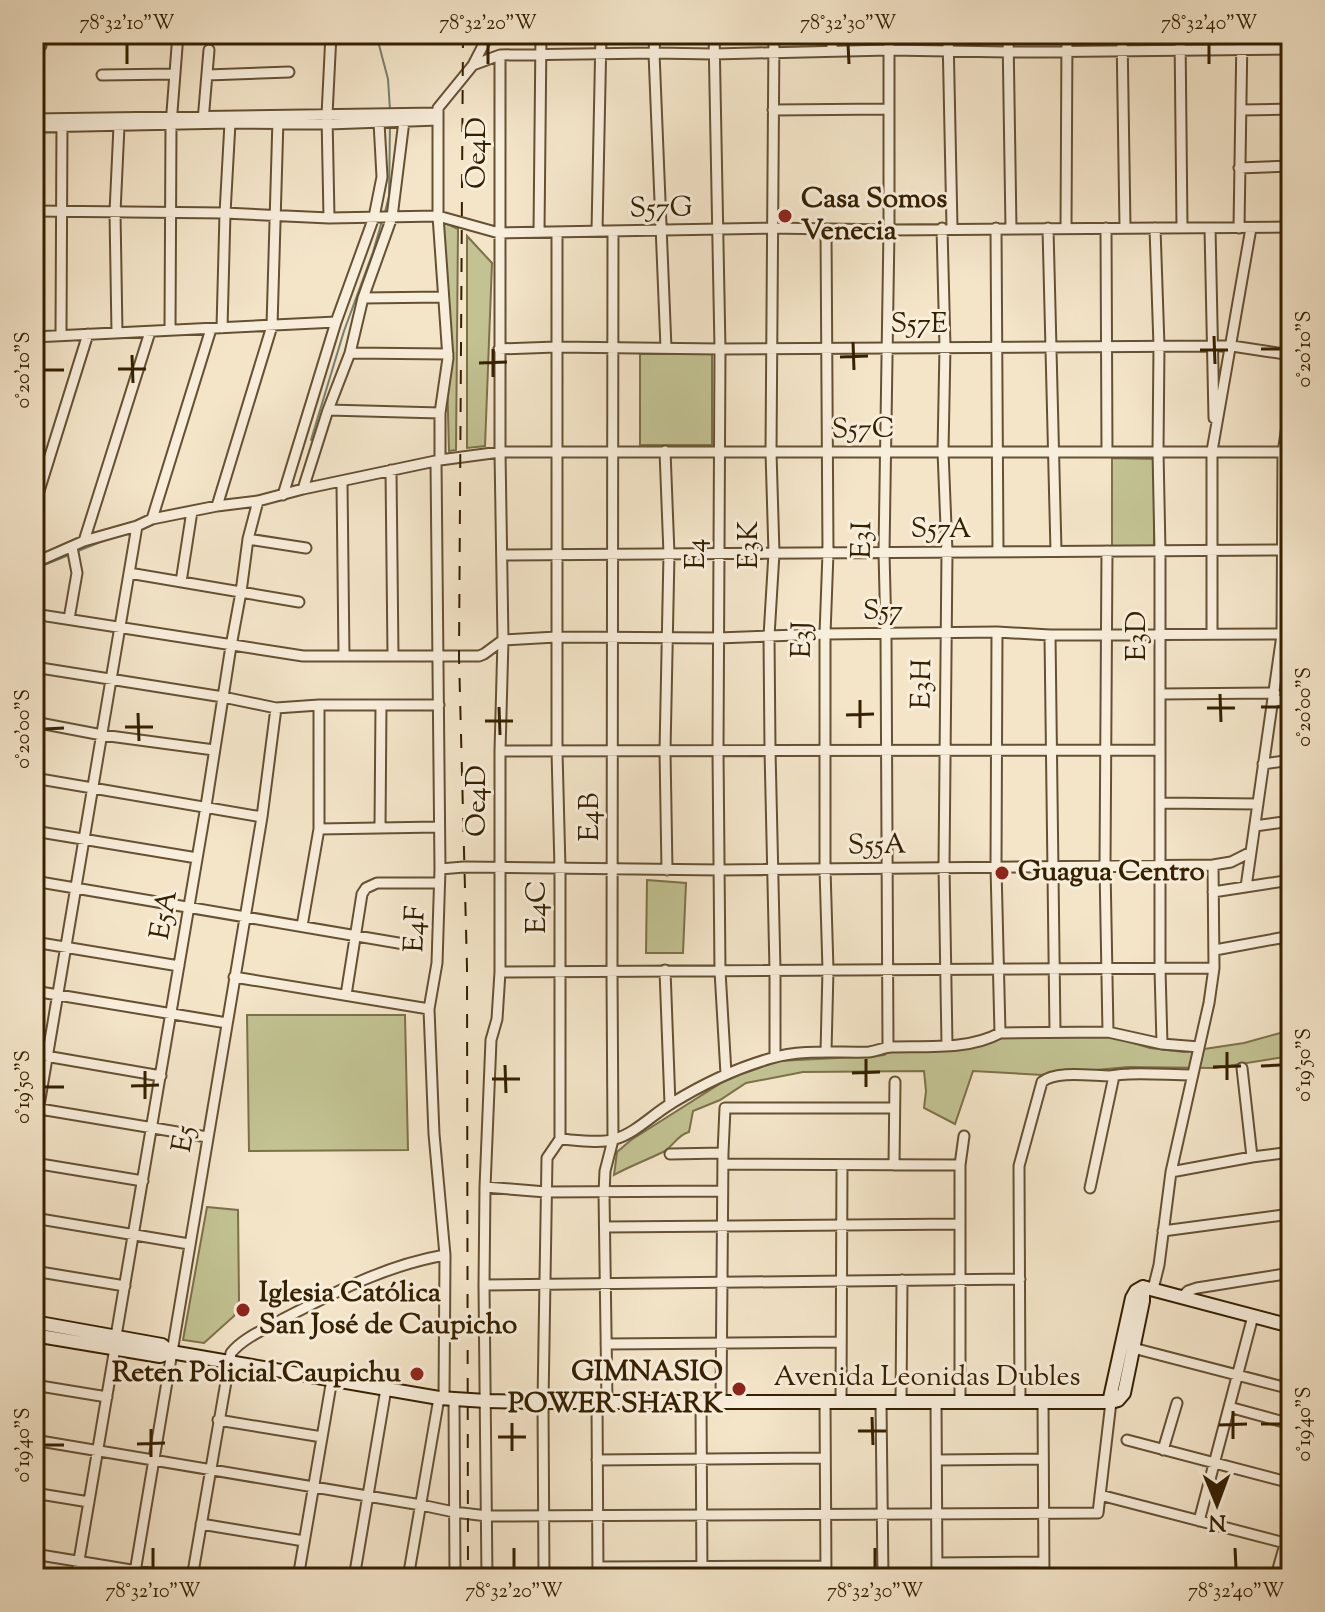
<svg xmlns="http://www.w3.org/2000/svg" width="1325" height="1612" font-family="'Sorts Mill Goudy',serif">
<rect width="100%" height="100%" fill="#f4e5c9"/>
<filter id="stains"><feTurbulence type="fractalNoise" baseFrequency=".0025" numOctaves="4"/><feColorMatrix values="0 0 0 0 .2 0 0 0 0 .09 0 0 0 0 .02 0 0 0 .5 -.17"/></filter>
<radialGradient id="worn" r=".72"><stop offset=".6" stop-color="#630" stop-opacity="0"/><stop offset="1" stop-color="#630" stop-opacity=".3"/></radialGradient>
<path fill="#c2c292" stroke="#7c7149" stroke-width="2" d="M443 222 458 229 456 450 449 451Z
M467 236 492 263 485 446 467 448Z
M640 354H712V445H640Z
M1112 458 1155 459 1154 546H1112Z
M647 880 686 883 683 953H646Z
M247 1015H405L408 1150 249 1151Z
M1291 1030V1056L1215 1068 1128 1067 1043 1075 973 1071 955 1124 924 1108 926 1091 924 1071 803 1072 746 1083 720 1100 693 1111 689 1132C677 1135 674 1146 663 1152 647 1160 630 1166 614 1175L617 1152 631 1140 729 1078 778 1061 876 1056 884 1055 890 1051 912 1052 978 1046 1005 1037 1110 1036 1150 1048 1184 1052 1244 1043Z
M207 1207 238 1210 239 1301 234 1316 204 1343 183 1340Z"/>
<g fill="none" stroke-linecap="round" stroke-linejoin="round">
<path stroke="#737f70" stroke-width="2" d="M384 34 379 45 388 79 390 110
M385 212 389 196 390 124
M311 440 344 331 373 252 382 221
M78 551 113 537
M34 569 69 555"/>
<g stroke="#655132" stroke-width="13">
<path id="street" d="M655 34 654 53 666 348
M714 34 720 349 718 751 720 971 726 1074
M774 34 771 452 774 553 769 636 770 750 775 970V1057
M832 34V51
M948 34 952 228
M1008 34 1011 229
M1122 34 1125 227
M1180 34 1182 227
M34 46H41
M473 65 489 34
M102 75 175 74
M207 75 289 72
M773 110 888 109
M1242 110 1291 109
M34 119 438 113
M203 121 209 50
M34 127 230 123 328 124 438 120
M1239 168 1291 166
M34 211 225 213 329 218 438 216 499 233 772 228 889 230 1291 227
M329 218 327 115 331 34
M942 228 945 347 943 451 947 552 944 866 947 1045
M996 228 998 552
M1048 228 1056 551
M1066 228 1067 34
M1106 228 1107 451
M1155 228 1159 346 1158 451 1160 551V969L1162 1044
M1210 228 1214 418
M1239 228 1242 34
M826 229 828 553 825 634V869L828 970 826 1052
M597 231 601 34
M539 232 541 34
M363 298 443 297
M222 328 225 213 230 123
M170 330 171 125 178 34
M117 333 115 212 119 126
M61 335 62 122
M34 337 336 322
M499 349 556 347 720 349 1212 346H1232L1291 355
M350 353 448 354
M328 410 440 413
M665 451 669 554 665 751 667 870
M440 460V413L448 358 438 216V108L473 65 500 55 654 53 714 54 889 50 1008 52 1291 49
M436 461 440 869 437 963 429 1009 434 1134 445 1255 444 1399
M391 470 393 655
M342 482 344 656
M303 489 328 410 350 353 363 298 392 217 404 121
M283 495 336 322 374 217 382 177 379 122
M217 506 272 326 278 119
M34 507 88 334
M152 519 211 329
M248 539 306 548
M84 541 150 332
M1107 551 1105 867 1108 1032
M502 555 1284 550
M34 563 84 541 137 526 152 519 217 506 258 501 303 489 440 460 500 452H1291
M129 573 299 602
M181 582 192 511
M34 614 303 656H479L484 654 503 640 556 637 718 638 825 634 997 632 1050 635 1291 634
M69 619 77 573 72 547
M997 632 996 867 1000 1033
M1212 633V451L1251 228
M1050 635 1055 1032
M34 667 223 697 276 708 319 705H439
M1161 694 1275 693
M1273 701 1291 699
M34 722 102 735 214 750
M500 751 1159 750
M1263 764 1291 760
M34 778 262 817
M1160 803 1258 804
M1255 826 1291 821
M380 828 381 705
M319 829 438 827
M34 831 197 858
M440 869 464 867 720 870 1213 865 1231 862 1251 852
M34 881 404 944
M1246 887 1282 635 1283 453 1291 399
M1213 892 1291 880
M302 926 319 829V705
M1285 937 1291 984
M34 942 179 966
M1215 950 1291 936
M665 970 670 1104
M500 972 1214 968
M234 977 429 1009
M34 991 227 1023
M346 995 362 894 366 888 377 883H439
M888 1046 886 635 884 552 889 230V34
M34 1054 161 1076
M1242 1068 1252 1157
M34 1108 207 1137
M34 1135 137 526
M560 1139C575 1140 601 1144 615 1139 636 1133 653 1114 672 1103 703 1084 736 1068 772 1058 801 1049 839 1053 869 1052 878 1051 884 1047 892 1047 927 1046 969 1050 1000 1033L1108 1032 1162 1044 1199 1047
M670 1154 723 1153
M34 1163 143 1181
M723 1164 960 1165
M894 1165 895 1082
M1171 1172 1252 1157 1291 1152
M485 1187 546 1192 722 1191
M1090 1188 1114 1076
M34 1218 189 1244
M605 1227 960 1224
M1163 1231 1291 1214
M34 1271 125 1286
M484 1285 1020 1279
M1153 1289 1159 1265 1171 1172 1209 1003 1214 968 1213 865
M1182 1297 1188 1291 1197 1288 1291 1273
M116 1336 206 806 231 646 241 592 248 539 258 501
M606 1344 841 1342
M1133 1348 1291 1389
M34 1385 107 1397
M454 1399 455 1578
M701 1401 702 1578
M825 1401 826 1578
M841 1401 842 1165
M936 1401 937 1578
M960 1401V1165L964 1136
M1020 1401 1019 1166 1042 1082C1056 1070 1092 1076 1110 1076 1116 1075 1122 1074 1129 1074 1150 1073 1171 1075 1192 1075
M1043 1401 1044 1578
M597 1402 598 1578
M607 1402 604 1193 605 1171 613 1140 612 971 613 232
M721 1402 723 1153 725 1108H894
M881 1402 883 1578
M901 1402 902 1280
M1229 1407 1291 1424
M218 1420 322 1437
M34 1440 421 1505 454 1512 487 1516 1098 1513 1111 1402
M1127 1440 1291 1483
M1163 1450 1177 1403
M597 1460 825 1458
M937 1460 1043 1459
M34 1493 89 1502
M1100 1495 1285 1543
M1199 1521 1253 1316
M201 1524 304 1541
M34 1554 180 1578
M937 1563 1044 1562
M598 1567 826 1566
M1278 1569 1291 1523
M76 1578 115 1348
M134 1578 262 817 276 708
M192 1578 231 1353C244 1337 266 1329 283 1319 335 1292 387 1265 445 1255
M298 1578 332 1379
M354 1578 386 1389
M408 1578 439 1398
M487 1578 484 1285 485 1187 491 1040 497 1019 500 972V751L503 640 500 452V55
M544 1578 543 1402 547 1158 560 1139V869L557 751V232"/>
</g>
<g stroke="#352000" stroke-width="16">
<path id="secondary" d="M1143 1287 1291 1326
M34 1322 162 1345 171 1352 439 1398 486 1401 543 1402H1111L1118 1400 1124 1393 1143 1301V1287
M34 1335 160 1356 171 1352
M1111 1402 1110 1398 1132 1298 1136 1291 1143 1287"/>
</g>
<use href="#street" stroke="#f8eedc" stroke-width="9"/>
<use href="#secondary" stroke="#f8eedc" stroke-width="12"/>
<path stroke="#352000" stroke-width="2" stroke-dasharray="14 14" stroke-linecap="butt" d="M463 34 459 657 467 967 468 1578"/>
</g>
<path fill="none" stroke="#352000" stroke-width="3" d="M127 44V64M488 44V64M848 44 849 64M1209 44V64M1214 336 1215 364M853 342 854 370M493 349V377M1261 349H1281M1200 350H1228M132 355 133 383M840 357 868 356M479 363 507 362M118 369H146M44 370H64M1220 694 1221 722M860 700V728M499 707 500 735M1261 707H1281M1207 708H1235M138 713 139 741M846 715 874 714M485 721H513M125 727H153M44 729 64 728M1227 1052V1080M866 1059V1087M505 1065 506 1093M1261 1066 1281 1065M1213 1067 1241 1066M145 1071V1099M852 1073 880 1072M492 1079H520M131 1086 159 1085M44 1087H64M1233 1411V1439M872 1417 873 1445M512 1423V1451M1261 1424H1281M1219 1425 1247 1424M151 1429V1457M858 1431H886M498 1437H526M137 1444 165 1443M44 1445H64M153 1548V1568M514 1548V1568M875 1548V1568M1235 1548 1236 1568"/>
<g fill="#8f2418" stroke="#f8eedc" stroke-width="3">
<circle cx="785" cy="216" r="8"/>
<circle cx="1002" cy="873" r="8"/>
<circle cx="243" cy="1310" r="8"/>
<circle cx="417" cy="1374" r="8"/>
<circle cx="739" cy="1389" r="8"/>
</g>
<g text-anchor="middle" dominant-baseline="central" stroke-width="6" stroke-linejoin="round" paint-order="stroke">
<g font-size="28" fill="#352000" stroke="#f8eedc">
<text transform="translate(478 153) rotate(-90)">Oe4D</text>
<text transform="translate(661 209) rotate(-1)">S57G</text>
<text x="919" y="325">S57E</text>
<text transform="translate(863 430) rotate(-1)">S57C</text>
<text x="941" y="530">S57A</text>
<text transform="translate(863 540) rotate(-89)">E3I</text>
<text transform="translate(750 545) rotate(-90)">E3K</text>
<text transform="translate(697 554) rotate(-90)">E4</text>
<text x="883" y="612">S57</text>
<text transform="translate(1138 636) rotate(-90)">E3D</text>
<text transform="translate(803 640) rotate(-89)">E3J</text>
<text transform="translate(923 684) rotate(-89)">E3H</text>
<text transform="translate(478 801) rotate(-90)">Oe4D</text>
<text transform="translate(591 817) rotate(-90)">E4B</text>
<text transform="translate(877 846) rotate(-1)">S55A</text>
<text transform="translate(538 907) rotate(-90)">E4C</text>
<text transform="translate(165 915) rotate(-80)">E5A</text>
<text transform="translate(416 929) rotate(-88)">E4F</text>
<text transform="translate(185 1139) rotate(-80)">E5</text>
<text x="927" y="1378">Avenida Leonidas Dubles</text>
</g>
<g font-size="28" font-weight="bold" fill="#352000" stroke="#f8eedc" text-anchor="start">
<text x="801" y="200">Casa Somos<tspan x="801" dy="32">Venecia</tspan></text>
<text x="1018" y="873">Guagua Centro</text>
<text x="259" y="1294">Iglesia Católica<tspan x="259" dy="32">San José de Caupicho</tspan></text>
<text x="723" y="1373" text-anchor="end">GIMNASIO<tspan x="723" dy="32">POWER SHARK</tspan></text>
<text x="401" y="1374" text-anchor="end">Reten Policial Caupichu</text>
</g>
</g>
<rect width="1325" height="1612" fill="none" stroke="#f4e5c9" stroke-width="88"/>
<g transform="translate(1217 1504) rotate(179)" stroke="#f8eedc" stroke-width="6" paint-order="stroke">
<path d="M0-6L14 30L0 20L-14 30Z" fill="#352000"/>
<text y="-12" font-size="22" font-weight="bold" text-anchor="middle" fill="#352000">N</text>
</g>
<rect x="44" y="44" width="1237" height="1524" fill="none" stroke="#352000" stroke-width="3"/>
<g font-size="20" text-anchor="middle" fill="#352000">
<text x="127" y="29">78°32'10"W</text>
<text x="488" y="29">78°32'20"W</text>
<text x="848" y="29">78°32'30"W</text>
<text x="1209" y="29">78°32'40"W</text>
<text transform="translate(1303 349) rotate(-90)" y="7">0°20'10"S</text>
<text transform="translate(22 370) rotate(-90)" y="7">0°20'10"S</text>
<text transform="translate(1303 707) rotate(-90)" y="7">0°20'00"S</text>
<text transform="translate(22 729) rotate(-90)" y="7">0°20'00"S</text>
<text transform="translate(1303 1065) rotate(-90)" y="7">0°19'50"S</text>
<text transform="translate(22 1087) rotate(-90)" y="7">0°19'50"S</text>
<text transform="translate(1303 1424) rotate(-90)" y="7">0°19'40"S</text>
<text transform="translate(22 1445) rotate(-90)" y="7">0°19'40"S</text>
<text x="153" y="1597">78°32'10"W</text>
<text x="514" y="1597">78°32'20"W</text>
<text x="875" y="1597">78°32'30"W</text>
<text x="1236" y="1597">78°32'40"W</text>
</g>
<rect width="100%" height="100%" filter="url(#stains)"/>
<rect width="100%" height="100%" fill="url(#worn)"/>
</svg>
